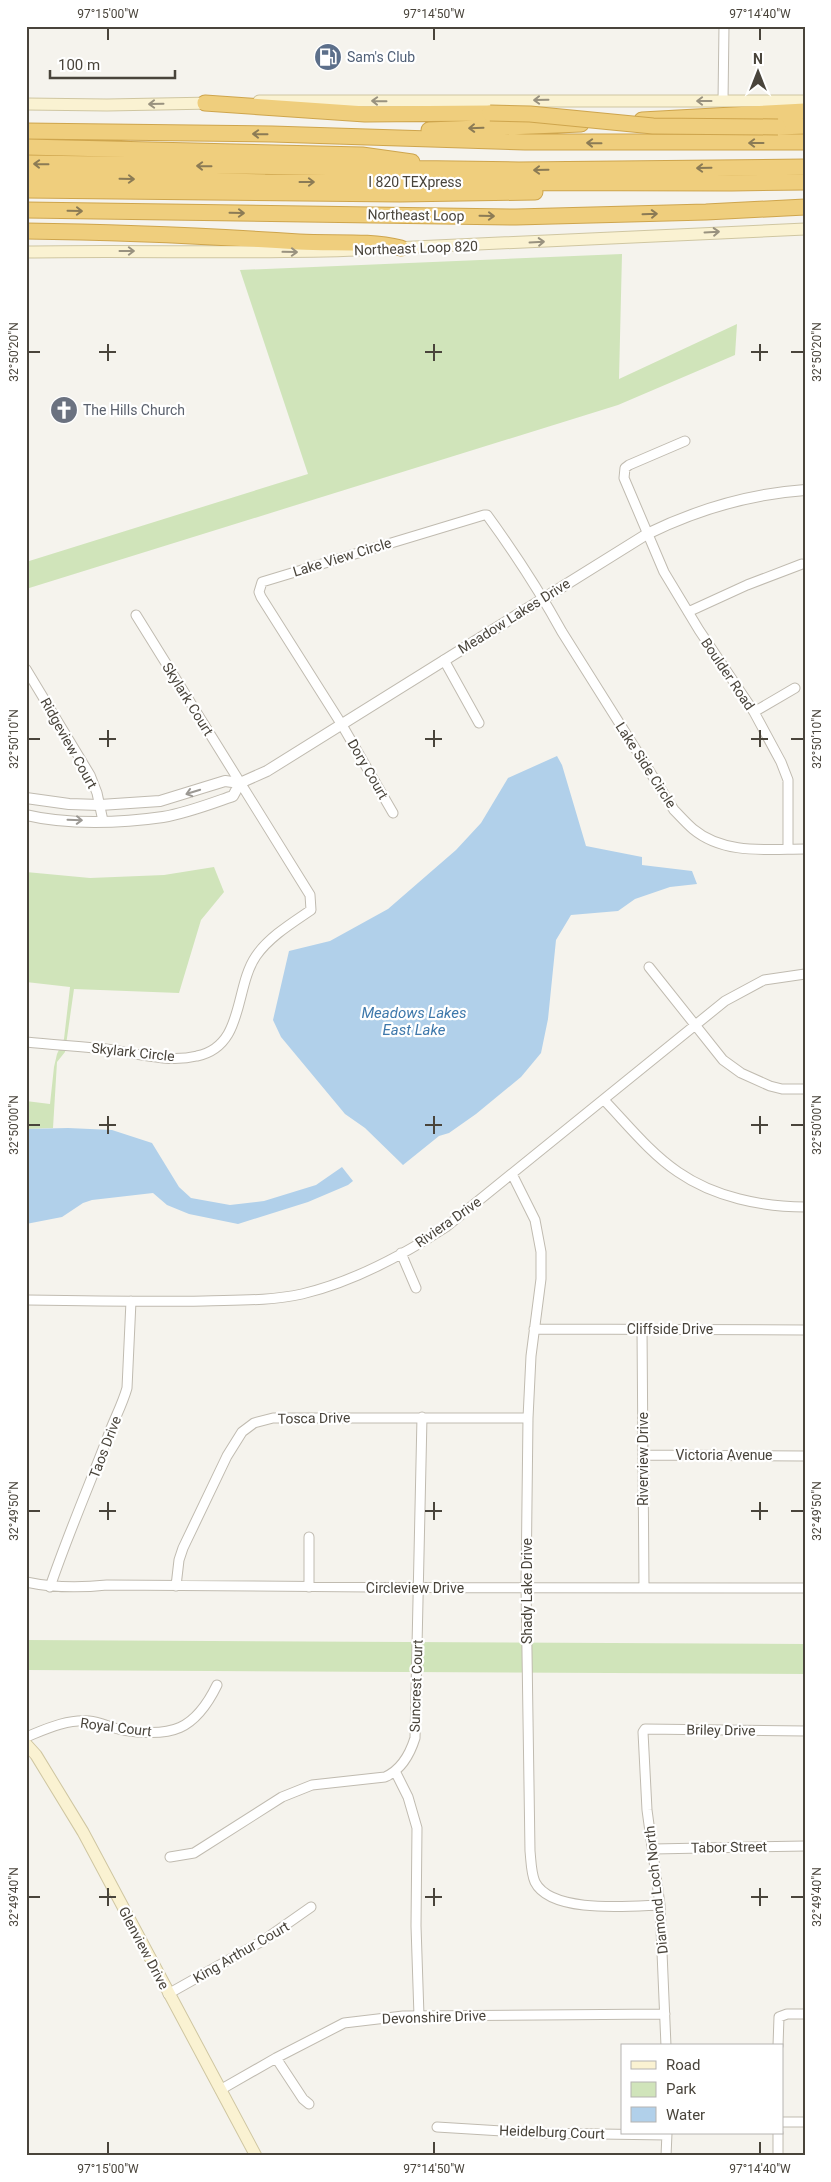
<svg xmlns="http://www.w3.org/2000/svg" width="831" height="2182" font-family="Roboto,sans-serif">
<rect width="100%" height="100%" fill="#f5f3ed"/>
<path fill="#d0e4ba" d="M622 254 619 379 737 324 735 355 618 405 26 589V562L308 474 240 270Z
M214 867 224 892 201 920 179 993 74 989 65 1052 57 1062 53 1128 26 1129V1101L50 1104 54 1067 57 1054 64 1039 70 987 26 982V872L90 878 164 875Z
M26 1640 805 1644V1674L26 1670Z"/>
<path fill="#b1d0ea" d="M557 756 562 765 586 846 642 857V865L692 871 697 884 670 887 635 899 618 911 571 915 556 940 548 1019 541 1053 521 1077 476 1114 449 1133 439 1136 403 1165 365 1128 345 1114 281 1037 273 1020 289 951 330 941 388 909 456 850 481 823 508 778Z
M68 1128 112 1130 152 1143 179 1187 191 1198 230 1205 264 1201 316 1185 342 1167 353 1181 348 1185 308 1202 238 1224 189 1214 167 1205 153 1193 92 1200 83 1203 62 1217 26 1224V1129Z"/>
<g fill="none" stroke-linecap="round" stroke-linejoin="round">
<g stroke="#c0bbb0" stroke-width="11">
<path id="minor" d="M723 101 724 26
M685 441 629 465 625 468 624 478 664 572 699 630 754 712 781 762 788 780V849
M688 612 747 585 802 564
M444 660 479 723
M26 669 90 775 97 793 103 821
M754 712 795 688
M393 813 342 725 261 597 259 592 262 582 484 515H487C514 552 540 592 562 632L674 810C680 816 686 823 693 829 724 855 768 849 805 849
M649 967 723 1060 741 1073 770 1086 782 1089H805
M26 1042C53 1045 80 1046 106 1049 135 1053 168 1063 197 1056 245 1046 234 988 256 956 269 937 292 923 311 910L310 895 136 615
M604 1100C627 1124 650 1153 678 1172 714 1197 762 1207 805 1207
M512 1174 535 1220 541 1252V1279L531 1356 528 1418 526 1586 530 1851C531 1860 531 1873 535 1882 551 1914 630 1906 660 1905
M401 1253 416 1288
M26 1300C86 1301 145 1302 204 1301 237 1300 270 1301 302 1294 353 1282 403 1255 446 1227L725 1001 764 980 805 974
M534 1329 805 1330
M642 1329 644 1588
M643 1455 805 1456
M309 1537V1587
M26 1582C54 1588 79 1588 107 1585 340 1587 572 1589 805 1588
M176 1586 179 1560 183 1548 227 1456 242 1432 254 1423 273 1418H528
M50 1587C67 1537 88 1488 107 1439 113 1421 122 1406 127 1388L131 1301
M26 1737C46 1729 67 1719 89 1721 101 1722 111 1728 123 1730 172 1738 195 1730 217 1685
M395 1771 408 1797 417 1828 416 1926 419 2016
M654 1849 805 1846
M170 1857 194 1853 282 1797 312 1785 385 1777C401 1770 410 1754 415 1738L422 1417
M168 1994 264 1940 311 1907
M666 2046 660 1905 647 1810 643 1732 645 1729 805 1731
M778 2046 779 2017 787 2014H805
M276 2058 303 2099 309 2104
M220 2090 276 2058 344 2023 403 2016 665 2014
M782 2122H805
M437 2127 534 2133 667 2135
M778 2133V2156
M666 2156 667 2133"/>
</g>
<g stroke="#c0bbb0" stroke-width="12">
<path id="tertiary" d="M26 798 69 804 100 805 160 801 225 781 240 783 267 771 647 534C698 509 749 494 805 490
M26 815C67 825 122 823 163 817 187 813 210 804 233 796L240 783"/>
</g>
<g stroke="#cfc6a1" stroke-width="13">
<path id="secondary" d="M259 101H805
M26 104 107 105 213 103
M393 248 805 229
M26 252C137 250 249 254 359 250
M26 1744 36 1755 83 1832 256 2156"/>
</g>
<g stroke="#cea54d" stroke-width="17">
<path id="motorway" d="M205 103 365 114 490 113
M642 120 805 111
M778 127 805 126
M429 130 581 124
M26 131 272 134 525 142H805
M26 147 362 155 412 162
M26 163 519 170 805 167
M26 176 265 182 732 183 805 182
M26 190 400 194 535 192
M26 210 516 217 706 212 805 207
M26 231C117 232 208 236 299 242 333 244 367 240 401 248"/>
</g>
<use href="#minor" stroke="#fff" stroke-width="9"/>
<use href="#tertiary" stroke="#fff" stroke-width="10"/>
<use href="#secondary" stroke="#faf2d2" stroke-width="11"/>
<use href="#motorway" stroke="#efce7d" stroke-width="15"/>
<g stroke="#cea54d" stroke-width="17" stroke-linecap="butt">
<path id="motorway-bridge" d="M490 113 530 114 653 126 778 127"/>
</g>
<use href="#motorway-bridge" stroke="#efce7d" stroke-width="15"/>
</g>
<defs><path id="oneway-shaft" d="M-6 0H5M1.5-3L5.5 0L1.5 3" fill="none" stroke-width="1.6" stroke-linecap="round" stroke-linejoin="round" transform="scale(1.25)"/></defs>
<g stroke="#99927f">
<use href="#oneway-shaft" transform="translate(541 100) rotate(179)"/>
<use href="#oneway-shaft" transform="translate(379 101) rotate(-179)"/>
<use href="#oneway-shaft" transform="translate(704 101) rotate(-180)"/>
<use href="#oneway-shaft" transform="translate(156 104) rotate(179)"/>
<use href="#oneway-shaft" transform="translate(712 232) rotate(-3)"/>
<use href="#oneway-shaft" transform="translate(537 242) rotate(-3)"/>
<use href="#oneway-shaft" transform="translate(127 251)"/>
<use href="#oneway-shaft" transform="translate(290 252) rotate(1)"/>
</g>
<g stroke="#8b7b55">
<use href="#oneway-shaft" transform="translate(476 128) rotate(178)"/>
<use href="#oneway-shaft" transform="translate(260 134) rotate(-179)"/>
<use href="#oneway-shaft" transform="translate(594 143) rotate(-179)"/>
<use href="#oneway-shaft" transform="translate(756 143) rotate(180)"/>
<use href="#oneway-shaft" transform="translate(41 164) rotate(-179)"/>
<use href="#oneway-shaft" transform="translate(204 166) rotate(-179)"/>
<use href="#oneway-shaft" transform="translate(704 168) rotate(179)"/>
<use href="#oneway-shaft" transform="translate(541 170) rotate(179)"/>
<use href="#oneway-shaft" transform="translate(127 179) rotate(1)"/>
<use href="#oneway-shaft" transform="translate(307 182)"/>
<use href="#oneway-shaft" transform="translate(75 211) rotate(1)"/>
<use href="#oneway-shaft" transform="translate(237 213) rotate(1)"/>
<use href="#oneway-shaft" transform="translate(650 214) rotate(-2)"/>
<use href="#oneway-shaft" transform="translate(487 216) rotate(1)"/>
</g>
<g stroke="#9b9893">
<use href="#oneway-shaft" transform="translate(193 792) rotate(163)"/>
<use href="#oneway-shaft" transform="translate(75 820) rotate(2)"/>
</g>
<path fill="none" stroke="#49443b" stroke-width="2" d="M108 28V40M434 28V40M760 28V40M108 344V361M434 344V361M760 344V361M28 352H40M99 352H116M425 352H442M751 352H768M791 352H804M108 730V747M434 730V747M760 730V747M28 739H40M99 739H116M425 739H442M751 739H768M791 739H804M108 1116V1134M434 1116V1134M760 1116V1134M28 1125H40M99 1125H116M425 1125H442M751 1125H768M791 1125H804M108 1502V1520M434 1502V1520M760 1502V1520M28 1511H40M99 1511H116M425 1511H442M751 1511H768M791 1511H804M108 1888V1906M434 1888V1906M760 1888V1906M28 1897H40M99 1897H116M425 1897H442M751 1897H768M791 1897H804M108 2142V2154M434 2142V2154M760 2142V2154"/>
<defs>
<g id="fuel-disc" transform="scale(1.4375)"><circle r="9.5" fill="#5c6f8a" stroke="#fff"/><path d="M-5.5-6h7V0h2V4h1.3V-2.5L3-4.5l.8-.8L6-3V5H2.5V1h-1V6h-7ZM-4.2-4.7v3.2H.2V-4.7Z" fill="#fff"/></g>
<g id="church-disc" transform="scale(1.4375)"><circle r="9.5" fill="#6b7280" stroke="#fff"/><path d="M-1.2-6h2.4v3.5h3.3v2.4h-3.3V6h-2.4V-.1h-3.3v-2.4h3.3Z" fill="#fff"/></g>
</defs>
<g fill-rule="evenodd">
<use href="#fuel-disc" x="328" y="57"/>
<use href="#church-disc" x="64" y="410"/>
</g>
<g text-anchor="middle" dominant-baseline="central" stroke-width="4.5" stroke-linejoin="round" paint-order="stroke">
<g font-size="14" fill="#4e5e75" stroke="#fff" text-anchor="start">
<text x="347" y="57">Sam's Club</text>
</g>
<g font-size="14" fill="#49443b" stroke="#fff">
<text x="415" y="182">I 820 TEXpress</text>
<text transform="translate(416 215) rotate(1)">Northeast Loop</text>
<text transform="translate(416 248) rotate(-2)">Northeast Loop 820</text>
<text transform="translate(342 557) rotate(-17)">Lake View Circle</text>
<text transform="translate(514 616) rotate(-32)">Meadow Lakes Drive</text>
<text transform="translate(728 674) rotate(56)">Boulder Road</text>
<text transform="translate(188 699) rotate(58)">Skylark Court</text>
<text transform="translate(69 743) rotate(61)">Ridgeview Court</text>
<text transform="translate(646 765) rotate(57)">Lake Side Circle</text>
<text transform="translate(368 769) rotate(60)">Dory Court</text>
<text transform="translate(133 1052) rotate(6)">Skylark Circle</text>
<text transform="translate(448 1222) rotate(-35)">Riviera Drive</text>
<text x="670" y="1329">Cliffside Drive</text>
<text transform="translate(314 1418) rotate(-1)">Tosca Drive</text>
<text transform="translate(105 1447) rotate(-69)">Taos Drive</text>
<text x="724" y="1455">Victoria Avenue</text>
<text transform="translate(643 1459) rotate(-90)">Riverview Drive</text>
<text x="415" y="1588">Circleview Drive</text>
<text transform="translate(527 1591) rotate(-90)">Shady Lake Drive</text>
<text transform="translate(416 1686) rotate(-88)">Suncrest Court</text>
<text transform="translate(116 1727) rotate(7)">Royal Court</text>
<text transform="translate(721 1730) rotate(1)">Briley Drive</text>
<text transform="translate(729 1847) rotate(-1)">Tabor Street</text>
<text transform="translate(656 1890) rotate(-96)">Diamond Loch North</text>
<text transform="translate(144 1948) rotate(62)">Glenview Drive</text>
<text transform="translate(241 1952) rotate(-30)">King Arthur Court</text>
<text transform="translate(434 2017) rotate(-2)">Devonshire Drive</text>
<text transform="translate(552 2132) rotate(2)">Heidelburg Court</text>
</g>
<g font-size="14" fill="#5b616d" stroke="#fff" text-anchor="start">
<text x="83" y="410">The Hills Church</text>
</g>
<g font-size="15" font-style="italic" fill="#3e78ab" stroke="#fff">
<text x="414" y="1013">Meadows Lakes<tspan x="414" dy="17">East Lake</tspan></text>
</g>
</g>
<rect width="831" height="2182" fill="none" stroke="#ffffff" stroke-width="55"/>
<rect x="621" y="2044" width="162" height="90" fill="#ffffff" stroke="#b6b4b1"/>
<rect x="631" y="2061" width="25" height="8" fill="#faf2d2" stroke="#b6b4b1"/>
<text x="666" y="2070" font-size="15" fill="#49443b">Road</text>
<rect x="631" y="2082" width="25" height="15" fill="#d0e4ba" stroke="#b6b4b1"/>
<text x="666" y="2094" font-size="15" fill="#49443b">Park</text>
<rect x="631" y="2107" width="25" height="15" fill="#b1d0ea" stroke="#b6b4b1"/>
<text x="666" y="2120" font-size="15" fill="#49443b">Water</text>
<g transform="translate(758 72)" stroke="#ffffff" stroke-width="4" paint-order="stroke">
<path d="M0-4L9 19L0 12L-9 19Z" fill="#49443b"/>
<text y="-8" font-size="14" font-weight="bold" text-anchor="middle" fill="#49443b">N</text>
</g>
<path d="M50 70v8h125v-8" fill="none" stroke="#49443b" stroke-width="2.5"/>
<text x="58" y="70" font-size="15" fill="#49443b" stroke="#ffffff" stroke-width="4" paint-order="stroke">100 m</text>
<rect x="28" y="28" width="776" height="2126" fill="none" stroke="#49443b" stroke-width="2"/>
<g font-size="12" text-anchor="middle" fill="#49443b">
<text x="108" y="18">97°15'00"W</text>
<text x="434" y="18">97°14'50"W</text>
<text x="760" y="18">97°14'40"W</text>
<text transform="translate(14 352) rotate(-90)" y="4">32°50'20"N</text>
<text transform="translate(817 352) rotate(-90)" y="4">32°50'20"N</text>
<text transform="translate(14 739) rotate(-90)" y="4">32°50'10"N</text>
<text transform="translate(817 739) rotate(-90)" y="4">32°50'10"N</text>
<text transform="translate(14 1125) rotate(-90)" y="4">32°50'00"N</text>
<text transform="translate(817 1125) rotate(-90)" y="4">32°50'00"N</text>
<text transform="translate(14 1511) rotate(-90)" y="4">32°49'50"N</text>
<text transform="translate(817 1511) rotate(-90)" y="4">32°49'50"N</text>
<text transform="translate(14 1897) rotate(-90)" y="4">32°49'40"N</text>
<text transform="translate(817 1897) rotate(-90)" y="4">32°49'40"N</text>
<text x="108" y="2173">97°15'00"W</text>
<text x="434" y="2173">97°14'50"W</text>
<text x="760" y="2173">97°14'40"W</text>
</g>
</svg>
